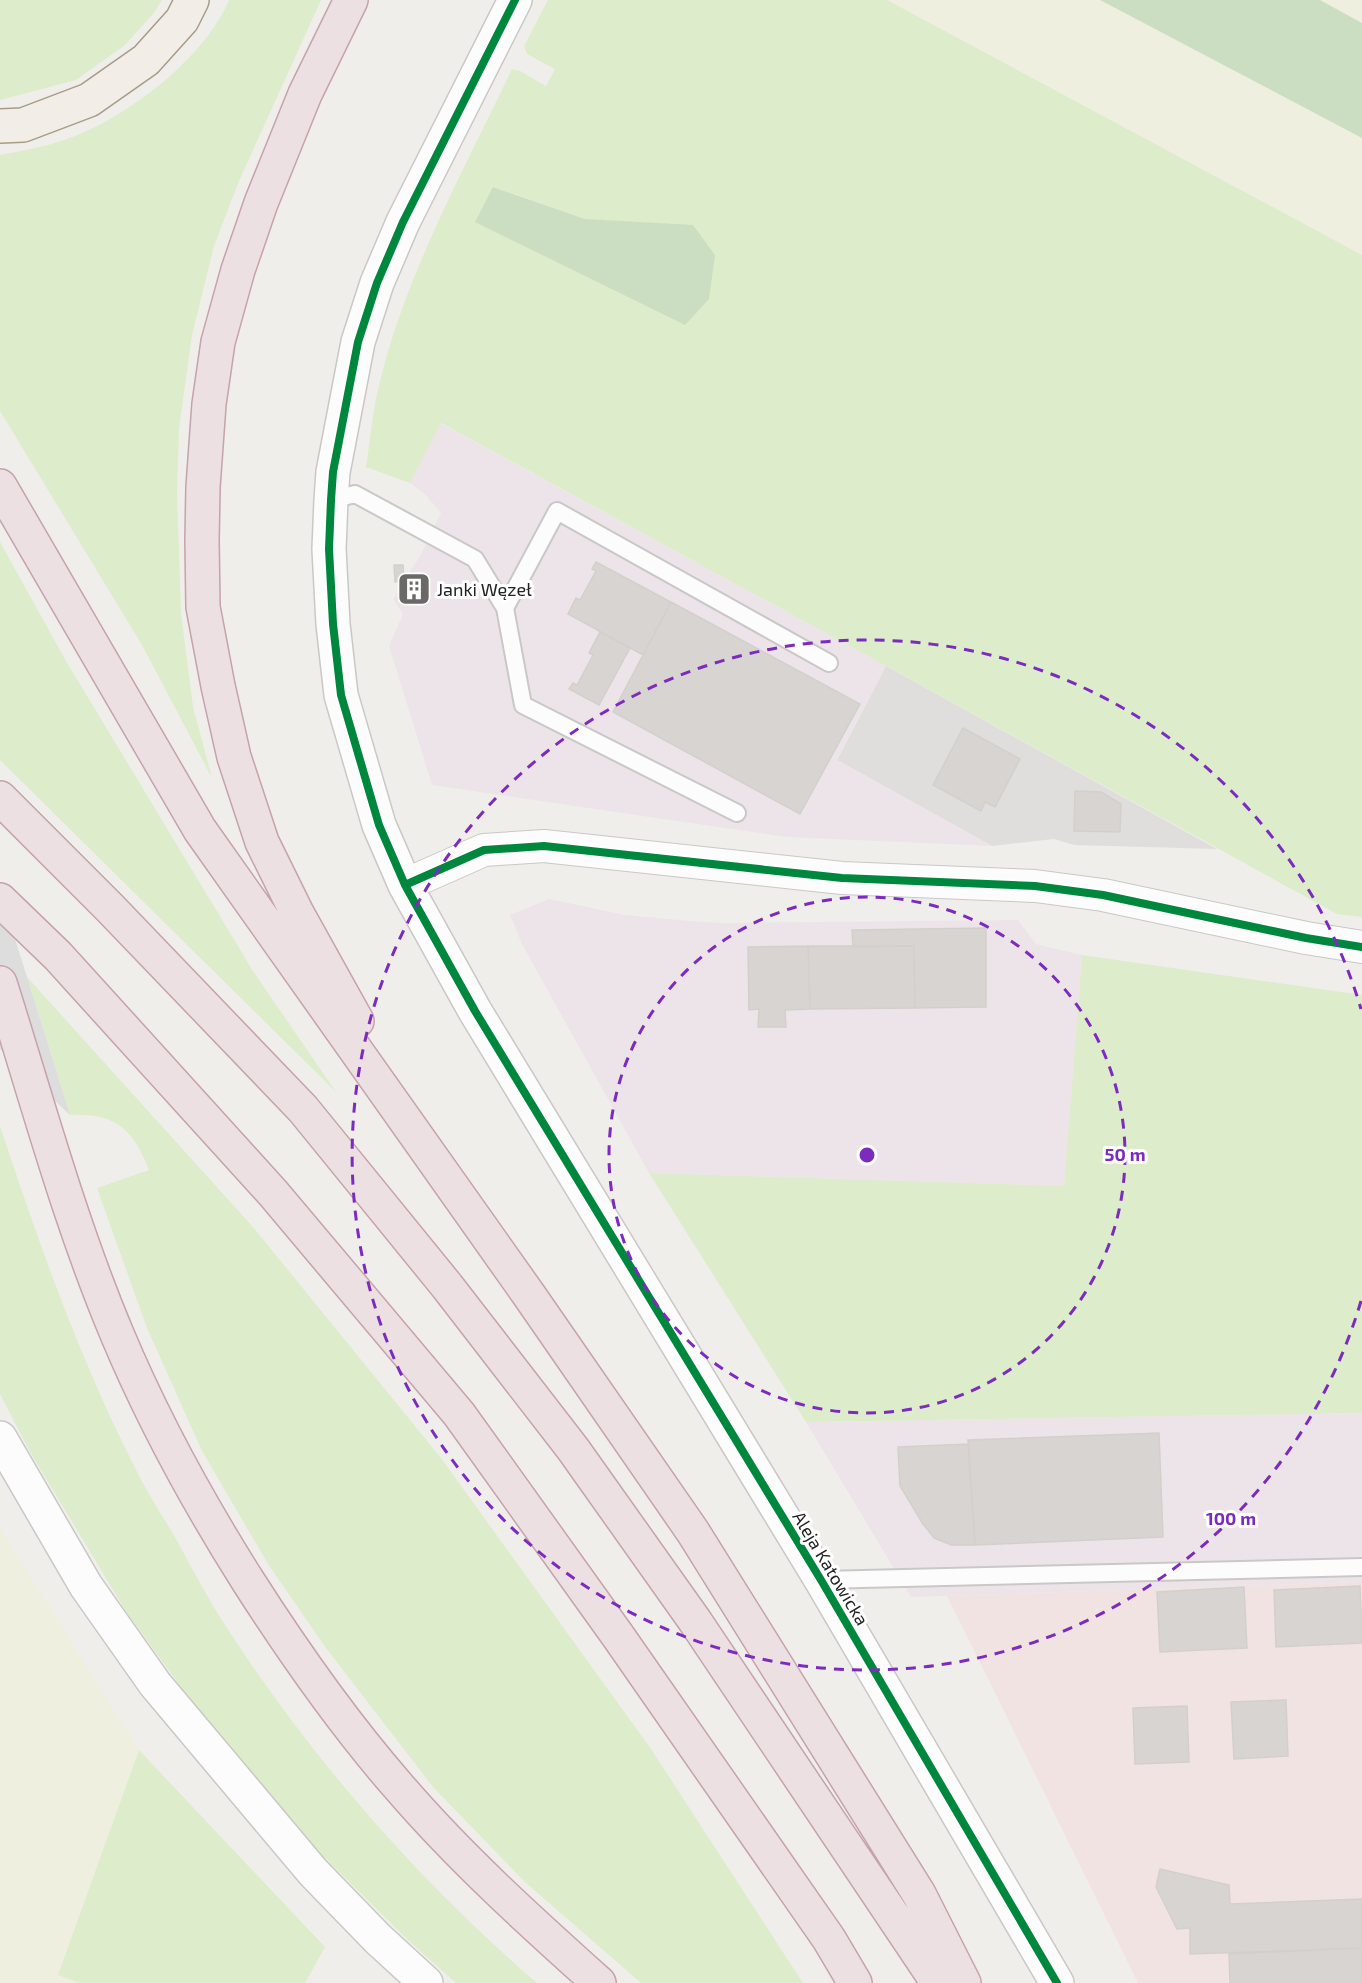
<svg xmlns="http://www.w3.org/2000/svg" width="1362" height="1983" font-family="'Exo 2',sans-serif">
<rect width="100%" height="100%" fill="#f0eeeb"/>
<path fill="#dfdedc" d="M886 666 1217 849 1074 845 1054 839 992 846 837 760Z"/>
<path fill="#f1e3e1" d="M1362 1582V1983H1138L947 1596Z"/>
<path fill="#ede4e9" d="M440 423 886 666 837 760 992 846 786 837 432 785 389 646 403 614 393 599 421 554 441 513 425 494 410 483Z
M549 899 625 915 690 921 724 923 1018 920 1036 944 1082 955 1064 1186 649 1173 522 944 510 915Z
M1362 1413V1582L911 1597 806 1422Z"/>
<path fill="#efefdf" d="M887 0H1100L1362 138V255Z
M1320 0H1362V23Z
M0 1528 139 1750 58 1975 80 1983H0Z"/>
<path fill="#ddeccb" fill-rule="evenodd" d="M0 0H162L154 13 124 46 76 80 0 100Z
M229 0H321L239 181 214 246 192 335 179 429 177 494 181 613 193 707 212 778 142 645 0 411V155C27 150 54 145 80 134 135 111 206 55 229 0Z
M548 0H887L1362 255V917L1337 914 886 666 441 423 410 483 366 467C370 442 372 415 378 390 403 279 463 172 512 69L520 71 546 86 555 69 527 54 524 46ZM494 187 585 219 475 222Z
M0 542 66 661 253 971 336 1092 0 760Z
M1082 955 1362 995V1413L806 1422 649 1173 1064 1186Z
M27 977 253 1227 441 1458 651 1749 803 1983H641L525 1882 433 1787 326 1648 268 1564 202 1451 147 1328 97 1188 149 1170C133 1129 116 1113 70 1115Z
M0 1126C38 1241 79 1357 134 1466 146 1490 161 1514 175 1537 189 1563 203 1589 218 1614 305 1751 414 1877 537 1983H456L408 1940 322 1855 263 1789 197 1709 127 1613 30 1452 0 1394Z
M139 1750 325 1947 305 1983H80L58 1975Z"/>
<path fill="#cbdec1" d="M1100 0H1320L1362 23V138Z
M493 187 585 219 693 225 715 255 709 299 685 325 475 222Z"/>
<path fill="#dedddd" d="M0 892 27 977 70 1115 0 1049Z"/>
<path fill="#d7d4d2" stroke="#d3d0cc" stroke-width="1.5" d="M596 562 671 602 643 655 568 614 576 598 580 600 596 571 592 569Z
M394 565H403L404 581 395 582Z
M421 581 423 600 408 602 406 583Z
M671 602 860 704 800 814 613 712Z
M600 632 630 648 599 705 569 689 573 683 577 685 593 655 589 653Z
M963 728 1020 759 995 807 985 802 981 811 933 785Z
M1075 791 1101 792 1121 804 1120 832 1074 831Z
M986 928V1007L915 1008 914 946 853 947 852 930Z
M808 946H914L915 1008 810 1009Z
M808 946 810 1009 785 1010 786 1027H758L759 1009 749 1010 748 947Z
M1159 1433 1163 1537 975 1545 968 1440Z
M968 1444 975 1545H951L934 1538 923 1524 900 1486 898 1447Z
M1360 1586 1362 1643 1276 1647 1274 1590Z
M1244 1587 1247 1648 1160 1652 1157 1592Z
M1286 1700 1288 1756 1234 1759 1231 1702Z
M1187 1706 1189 1762 1135 1764 1133 1708Z
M1160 1869 1229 1885 1230 1904 1362 1899V1948L1190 1954V1928L1177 1929 1156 1887Z
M1362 1948V1983H1230L1229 1954Z"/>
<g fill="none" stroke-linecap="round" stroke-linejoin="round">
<g stroke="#c9c8c7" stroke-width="20">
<path id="service" d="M331 500 355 494 475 559 505 608 523 705 737 813
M505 608 557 511 829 663
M821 1580 1362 1567"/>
</g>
<g stroke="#c9c8c7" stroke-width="34">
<path id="minor" d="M405 885 484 850 544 846 842 878 1035 886 1103 895 1306 938 1362 947"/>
</g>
<g stroke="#c9c8c7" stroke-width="36">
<path id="tertiary" d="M515 0 403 222 377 283 358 342 333 472 331 500 329 549 333 624 341 695 379 825 405 885 475 1011 821 1580 1057 1983
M0 1438 86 1586 155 1684 313 1872 378 1939 426 1983"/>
</g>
<g stroke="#a79c86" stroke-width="36">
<path id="primary" d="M0 126 23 125 89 100 146 60 182 20 192 0"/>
</g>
<g stroke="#c5a2ac" stroke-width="36">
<path id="motorway" d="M351 0 305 94 261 203 238 270 218 342 209 404 203 487 202 541 203 607 218 686 234 757 262 842 297 913 357 1021
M0 486 200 830 529 1295 693 1532 919 1894 964 1983
M0 798 110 908 303 1109 447 1286 573 1449 695 1621 938 1983
M0 900 58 956 273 1193 459 1414 618 1636 829 1939 855 1983
M0 983C37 1100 69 1220 117 1334 153 1420 198 1502 248 1581 294 1653 343 1723 399 1787 460 1858 530 1921 599 1983"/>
</g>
<use href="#service" stroke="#fdfcfc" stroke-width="16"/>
<use href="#minor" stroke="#fdfcfc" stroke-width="32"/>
<use href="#tertiary" stroke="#fdfcfc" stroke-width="33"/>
<use href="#primary" stroke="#f3ede7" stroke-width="33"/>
<use href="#motorway" stroke="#ece0e2" stroke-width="33"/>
<g stroke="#fff" stroke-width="11">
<path id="cycleway" d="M515 0 403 222 377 283 358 342 333 472 331 500 329 549 333 624 341 695 379 825 405 885 475 1011 821 1580 1057 1983
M405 885 484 850 544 846 842 878 1035 886 1103 895 1306 938 1362 947"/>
</g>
<use href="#cycleway" stroke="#00873e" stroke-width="8"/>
</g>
<g fill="none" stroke="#7b2cbf" stroke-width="3" stroke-dasharray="10 8">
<circle cx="867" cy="1155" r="258"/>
<path d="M1361 1301A515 515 0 1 1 1361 1009"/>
</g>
<defs>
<g id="building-square" transform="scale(1.725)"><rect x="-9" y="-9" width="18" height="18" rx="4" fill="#6a6968" stroke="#fff"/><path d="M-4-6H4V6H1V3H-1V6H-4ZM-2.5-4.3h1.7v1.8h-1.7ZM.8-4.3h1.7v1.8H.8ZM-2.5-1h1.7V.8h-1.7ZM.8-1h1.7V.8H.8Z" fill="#fff"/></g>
</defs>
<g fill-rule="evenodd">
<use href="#building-square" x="414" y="589"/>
</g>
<g text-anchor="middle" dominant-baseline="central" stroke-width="6" stroke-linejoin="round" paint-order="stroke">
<g font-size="18" fill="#222" stroke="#fff" text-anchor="start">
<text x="437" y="589">Janki Węzeł</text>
</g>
<g font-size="18" fill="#222" stroke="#fff">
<text transform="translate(831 1568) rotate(59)">Aleja Katowicka</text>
</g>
</g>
<circle cx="867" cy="1155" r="9" fill="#7b2cbf" stroke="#fff" stroke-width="3"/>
<g font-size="18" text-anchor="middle" font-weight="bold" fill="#7b2cbf" stroke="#fff" stroke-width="6" stroke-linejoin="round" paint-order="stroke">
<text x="1125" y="1161">50 m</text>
<text x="1231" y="1525">100 m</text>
</g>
</svg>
